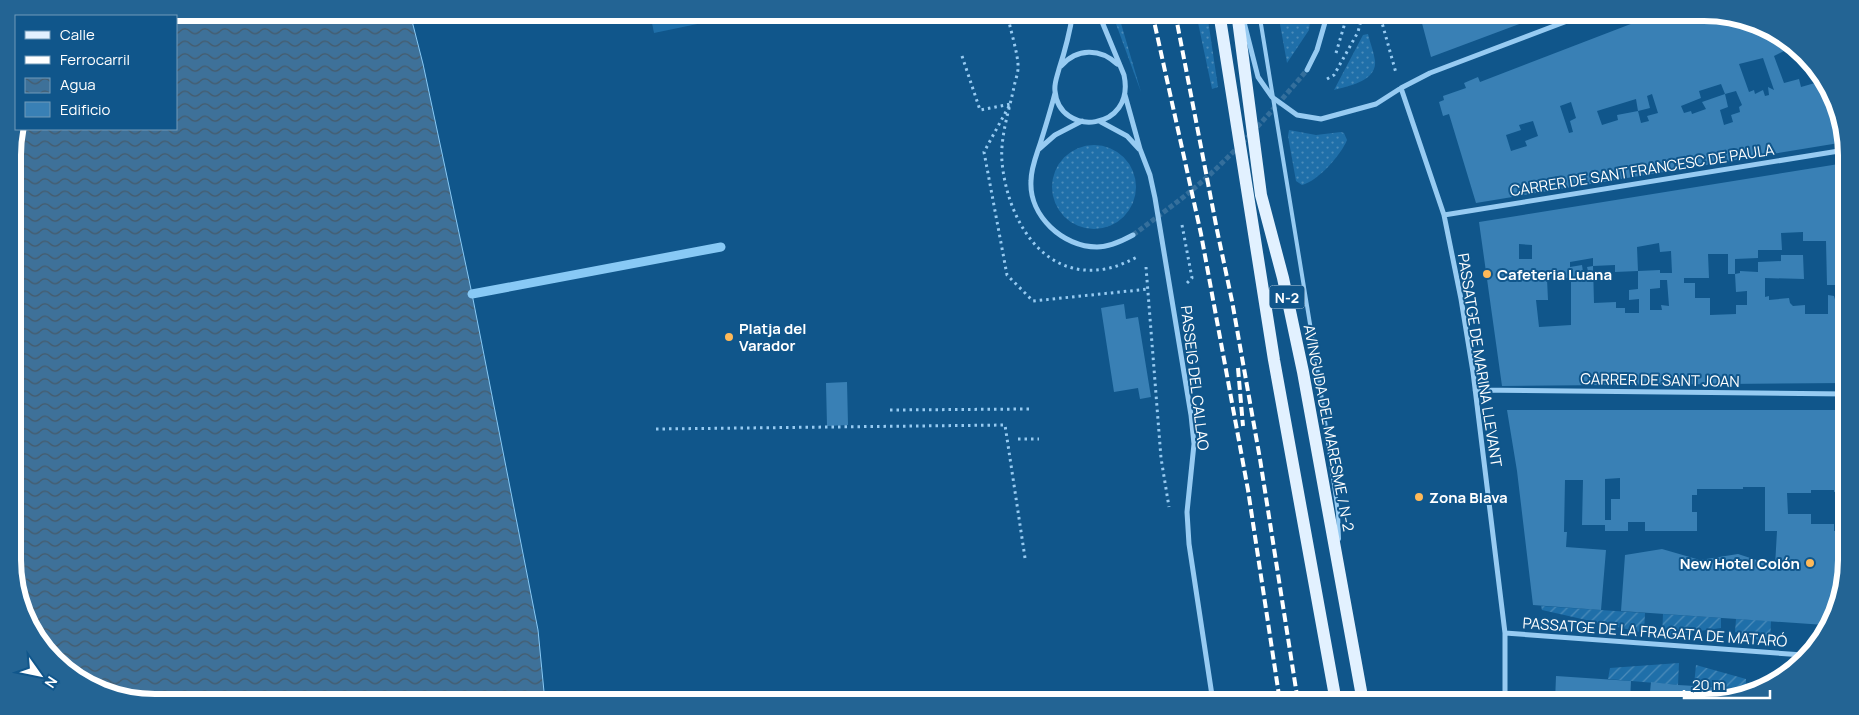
<svg xmlns="http://www.w3.org/2000/svg" width="1859" height="715" font-family="Manrope,sans-serif">
<defs>
<pattern id="grass-dots" width="8" height="8" patternUnits="userSpaceOnUse" patternTransform="scale(1.25)"><rect width="8" height="8" fill="#1f6fa9"/><path d="M2 2h.1M6 6h.1" fill="none" stroke="#4c8cba" stroke-width="1.8" stroke-linecap="round"/></pattern>
<pattern id="garden-furrows" width="10" height="10" patternUnits="userSpaceOnUse" patternTransform="scale(1.25)"><rect width="10" height="10" fill="#1f6fa9"/><path d="M-1 1l2-2M0 10L10 0M9 11l2-2" fill="none" stroke="#4c8cba"/></pattern>
<pattern id="water-waves" width="16" height="10" patternUnits="userSpaceOnUse" patternTransform="scale(1.25)"><rect width="16" height="10" fill="#3e7199"/><path d="M0 5q4-4 8 0t8 0" fill="none" stroke="#465b6b"/></pattern>
</defs>
<rect width="100%" height="100%" fill="#10568b"/>
<path fill="url(#grass-dots)" d="M1112 13H1118L1141 92Z
M1196 13H1207L1218 87 1212 89Z
M1278 13H1311L1309 30 1287 63Z
M1368 34C1370 43 1374 52 1375 61 1377 81 1348 86 1334 90L1363 35Z
M1289 130 1316 135 1341 132 1344 133 1347 140C1341 155 1318 181 1302 185L1296 181 1288 136Z
M1052 187a42 42 0 1 1 84 0a42 42 0 1 1-84 0Z"/>
<path fill="url(#garden-furrows)" d="M1541 606 1645 613 1644 633 1542 610Z
M1663 614 1721 618V628L1662 636Z
M1736 619 1771 621 1770 644 1735 632Z
M1679 663 1678 685 1608 679 1610 668Z
M1696 665 1746 679V689L1694 685Z"/>
<path fill="#1f6fa9" d="M735 12 736 16 654 33 650 13Z"/>
<path fill="url(#water-waves)" stroke="#88c9f5" d="M156 12 410 13 423 64 472 294 538 630 545 702H156L109 695 48 653 15 587 13 146 18 129H176V16H137Z"/>
<g fill="none" stroke-linecap="round" stroke-linejoin="round">
<path stroke="#88c9f5" stroke-width="9" d="M472 294 721 247"/>
</g>
<path fill="#3980b5" fill-rule="evenodd" d="M1419 12H1549V13L1431 57Z
M1662 12H1703L1750 20 1797 54 1790 56 1788 49 1774 56 1784 83 1799 79 1801 87 1822 81 1845 137V142L1476 203 1449 114 1443 116 1439 102 1444 100 1443 96 1466 88 1464 83 1478 77 1480 82ZM1763 58 1774 90 1768 87 1769 95 1765 96 1763 90 1755 94 1754 90 1749 92 1739 64ZM1721 84 1725 94 1736 91 1742 105 1739 107 1740 112 1731 115 1733 122 1724 125 1720 110 1728 107 1725 94 1702 102 1706 109 1692 114 1691 111 1684 113 1681 106 1701 98 1699 91ZM1652 94 1658 113 1647 116 1649 121 1641 123 1638 111 1617 115 1618 120 1602 125 1597 111 1636 99 1638 111 1650 108 1647 96ZM1571 102 1576 118 1570 121 1573 132 1569 133 1560 106ZM1533 121 1538 136 1525 141 1527 146 1511 151 1506 135 1521 130 1519 125Z
M1845 163 1846 236H1837L1838 247H1846V285H1827L1826 241H1803V232L1781 233 1782 250H1758V258L1735 259V274L1740 273V271L1758 272V262L1781 261V255H1803L1804 279 1765 278V297L1769 296V300L1789 298 1790 303 1793 306 1805 305V314H1828V295L1834 296 1836 303 1842 302 1843 295H1846V383L1502 386 1479 222ZM1659 243 1660 252 1671 251 1672 273H1660V270L1638 271V289L1629 290V300L1639 299V313H1625V308H1616V302L1594 303 1593 266 1587 267 1588 271 1583 272 1582 265 1570 267V262L1593 258V266L1615 265V272L1638 271 1637 247ZM1519 244 1532 245V259H1519ZM1708 254H1728V274H1735L1736 292 1747 291V305H1736V314L1710 315V298H1695V283H1684V278H1709ZM1571 278V325L1539 327 1536 300H1548L1547 279ZM1660 280H1667L1669 306 1661 305 1662 310H1650V289L1660 288Z
M1124 304 1126 319 1138 317 1151 397 1140 399 1138 388 1114 392 1101 308Z
M847 382 848 425 827 426 826 383Z
M1507 410H1846V491L1834 492V490H1811V493H1787L1788 514H1811V524H1834V531H1846V559L1839 606 1825 625 1621 611 1625 555 1662 549 1700 560 1738 554 1775 566 1777 531H1765V487H1743V489H1697V495H1692V512H1697V531H1645V522H1628V531H1605V525H1582L1583 480H1565L1564 532H1567L1566 547 1606 550 1601 610 1533 605 1517 471ZM1620 478V499H1611V520H1605V479Z
M1556 676 1631 681 1630 702H1555Z
M1651 682 1678 685 1746 689 1712 702H1649Z"/>
<g fill="none" stroke-linecap="round" stroke-linejoin="round">
<path stroke="#346f9c" stroke-width="5" stroke-dasharray="5 2.5" stroke-linecap="butt" d="M1133 235C1164 212 1195 190 1222 163 1252 134 1280 102 1307 70"/>
<path stroke="#97cbf2" stroke-width="3" stroke-dasharray="2.5 4" stroke-linecap="butt" d="M1007 12C1009 26 1019 56 1018 68 1018 74 1015 81 1014 87 1009 111 1000 137 1002 162 1007 217 1041 280 1105 269 1117 267 1127 262 1137 257
M1379 12 1396 73
M1336 53 1347 16
M962 56 980 110 1011 104
M1327 79 1334 75 1358 32 1363 12
M1009 106 984 152 1007 275 1033 301 1149 289
M1182 225 1192 278 1186 284
M1146 267 1161 458 1169 507
M890 410 1029 409
M656 429 1005 425 1025 558
M1018 439H1039"/>
<path stroke="#97cbf2" stroke-width="4" d="M1259 12 1319 379 1338 513 1339 539"/>
<path stroke="#97cbf2" stroke-width="5" d="M1073 12C1070 31 1065 51 1059 69 1057 77 1054 83 1055 91 1059 138 1136 131 1124 75L1098 12
M1243 18 1258 77 1272 97 1297 115 1321 119 1376 104 1401 88 1430 73 1591 12
M1061 66C1077 48 1100 48 1117 64
M1307 70 1317 50 1328 12
M1401 88 1444 215 1461 299 1473 372 1505 633V702
M1055 93C1051 109 1046 125 1041 141 1037 154 1031 167 1031 181 1029 216 1063 247 1097 247 1110 247 1122 241 1133 235
M1125 95 1140 149 1150 175 1155 198 1191 415 1194 444 1187 512 1189 544 1213 702
M1101 122 1127 136 1139 149
M1039 149 1055 135 1082 121
M1444 215 1845 150
M1475 390 1846 394
M1505 633 1803 655"/>
<path stroke="#e2f1ff" stroke-width="12" d="M1219 12 1274 360 1336 702
M1237 12 1261 195 1283 278 1303 372 1363 702"/>
<path stroke="#fff" stroke-width="4" stroke-dasharray="9 4" stroke-linecap="butt" d="M1152 12 1201 234 1248 490 1280 702
M1175 12 1217 230 1232 301 1260 459 1298 702
M1238 368 1243 426"/>
</g>
<g fill="#ffb958" stroke="#10568b" stroke-width="2">
<circle cx="1487" cy="274" r="5"/>
<circle cx="729" cy="337" r="5"/>
<circle cx="1419" cy="497" r="5"/>
<circle cx="1810" cy="563" r="5"/>
</g>
<g text-anchor="middle" dominant-baseline="central" stroke-width="4" stroke-linejoin="round" paint-order="stroke">
<rect fill="#10568b" stroke="#b7ccdc" stroke-width="1" x="1269.5" y="285.5" width="35" height="23" rx="4"/>
<g font-size="14" font-weight="bold" fill="#fff">
<text x="1287" y="297">N-2</text>
</g>
<g font-size="15" fill="#fff" stroke="#10568b">
<text transform="translate(1642 170) rotate(-9)">CARRER DE SANT FRANCESC DE PAULA</text>
<text transform="translate(1480 360) rotate(81)">PASSATGE DE MARINA LLEVANT</text>
<text transform="translate(1195 378) rotate(83)">PASSEIG DEL CALLAO</text>
<text transform="translate(1660 380) rotate(1)">CARRER DE SANT JOAN</text>
<text transform="translate(1329 428) rotate(79)">AVINGUDA DEL MARESME / N-2</text>
<text transform="translate(1655 632) rotate(4)">PASSATGE DE LA FRAGATA DE MATARÓ</text>
</g>
<g font-size="15" font-weight="bold" fill="#fff" stroke="#10568b" text-anchor="start">
<text x="1497" y="274">Cafeteria Luana</text>
<text x="739" y="328">Platja del<tspan x="739" dy="17">Varador</tspan></text>
<text x="1429" y="497">Zona Blava</text>
<text x="1800" y="563" text-anchor="end">New Hotel Colón</text>
</g>
</g>
<path d="M0 0H1859V715H0ZM155 21H1704A134 134 0 0 1 1838 155V560A134 134 0 0 1 1704 694H155A134 134 0 0 1 21 560V155A134 134 0 0 1 155 21Z" fill="#236494" fill-rule="evenodd"/>
<path fill="none" stroke="#fff" stroke-width="6" d="M155 21H1704A134 134 0 0 1 1838 155V560A134 134 0 0 1 1704 694H155A134 134 0 0 1 21 560V155A134 134 0 0 1 155 21Z"/>
<rect x="15" y="15" width="162" height="115" fill="#10568b" stroke="#709ab9"/>
<rect x="25" y="31" width="25" height="8" fill="#e2f1ff" stroke="#709ab9"/>
<text x="60" y="40" font-size="15" fill="#ffffff">Calle</text>
<rect x="25" y="56" width="25" height="8" fill="#ffffff" stroke="#709ab9"/>
<text x="60" y="65" font-size="15" fill="#ffffff">Ferrocarril</text>
<rect x="25" y="78" width="25" height="15" fill="url(#water-waves)" stroke="#709ab9"/>
<text x="60" y="90" font-size="15" fill="#ffffff">Agua</text>
<rect x="25" y="102" width="25" height="15" fill="#3980b5" stroke="#709ab9"/>
<text x="60" y="115" font-size="15" fill="#ffffff">Edificio</text>
<g transform="translate(40 675) rotate(123)" stroke="#10568b" stroke-width="4" paint-order="stroke">
<path d="M0-4L9 19L0 12L-9 19Z" fill="#ffffff"/>
<text y="-8" font-size="14" font-weight="bold" text-anchor="middle" fill="#ffffff">N</text>
</g>
<path d="M1684 690v8h86v-8" fill="none" stroke="#ffffff" stroke-width="2.5"/>
<text x="1692" y="690" font-size="15" fill="#ffffff" stroke="#10568b" stroke-width="4" paint-order="stroke">20 m</text>
</svg>
